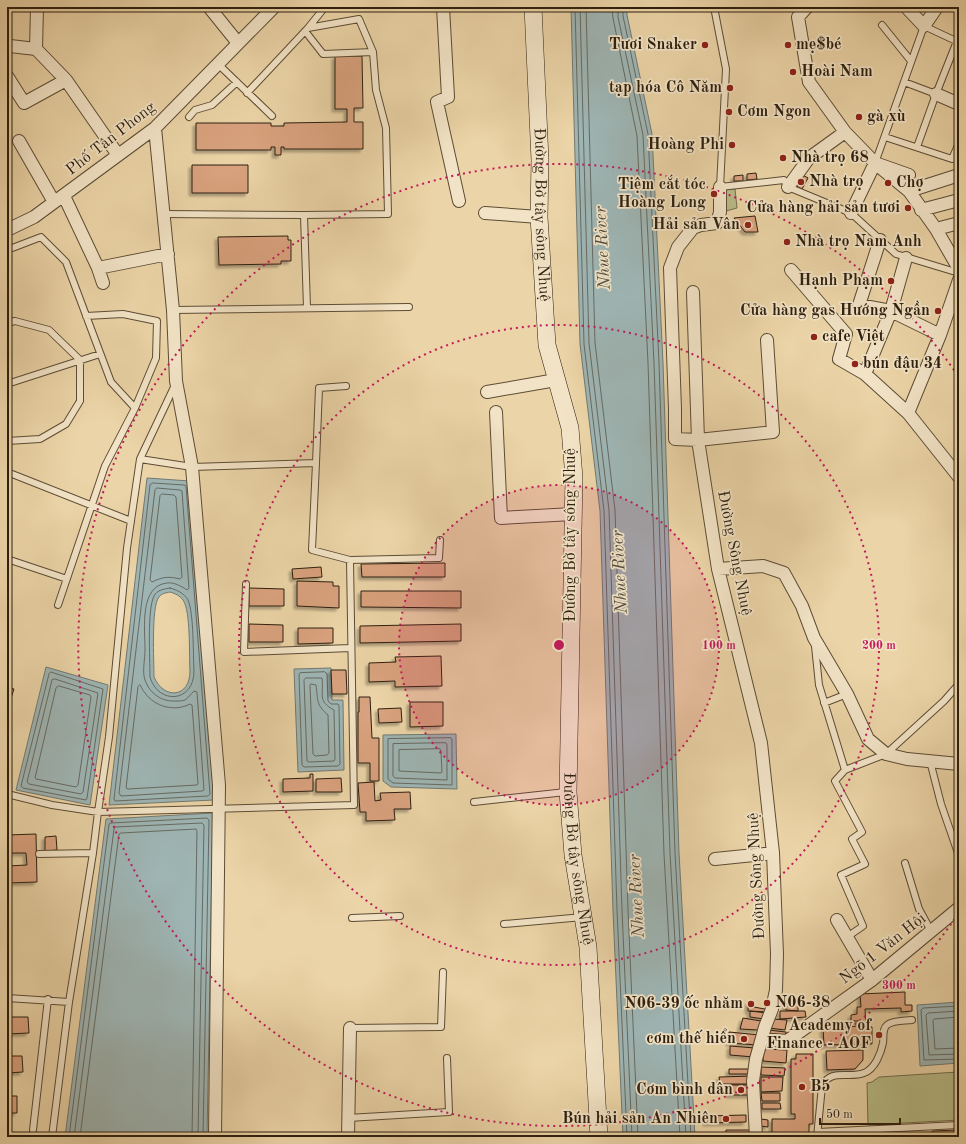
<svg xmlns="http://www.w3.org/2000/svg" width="966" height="1144" font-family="'Old Standard TT',serif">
<defs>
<filter id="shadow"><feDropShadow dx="-3" dy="3" stdDeviation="1" flood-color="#0004"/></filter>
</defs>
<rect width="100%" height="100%" fill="#ebd4a7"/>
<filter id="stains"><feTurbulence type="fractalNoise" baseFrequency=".005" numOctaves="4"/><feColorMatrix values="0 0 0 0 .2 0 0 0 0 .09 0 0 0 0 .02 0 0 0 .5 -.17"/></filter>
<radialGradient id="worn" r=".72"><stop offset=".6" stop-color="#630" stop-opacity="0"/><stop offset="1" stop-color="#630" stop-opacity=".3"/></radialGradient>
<path fill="#b8bc87" stroke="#726e4b" d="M735 189 737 208 722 212V190Z
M958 1072 959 1120 868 1125 867 1083 872 1082 879 1077Z"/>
<path fill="#9eb5b4" stroke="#717972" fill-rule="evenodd" d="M571 7H627V15L652 134 663 363 679 853 695 1137H623L613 911 600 511 580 344Z
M147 478 190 481 214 800 109 805ZM170 592C176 594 179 595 183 600 191 611 189 656 190 671 190 698 164 700 154 677 154 662 151 606 159 597 162 593 166 593 170 592Z
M46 667 108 685 90 805 16 790Z
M331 668 332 700H343L344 770 298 772 294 669Z
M456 734 457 789 391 787 383 781V735Z
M213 813 207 1137H65L106 819Z
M959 1002V1063L920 1066 917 1005Z"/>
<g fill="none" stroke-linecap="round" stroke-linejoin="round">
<path stroke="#666a62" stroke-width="1" d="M575 7 584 344 604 511 617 910 627 1137
M580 7 589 343 609 510 622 910 632 1137
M586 7 595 343 615 510 628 910 638 1137
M612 7 613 18 637 136 648 363 664 854 680 1137
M618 7V17L643 135 654 363 670 853 686 1137
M623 7V16L648 134 659 363 675 853 691 1137
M153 483 184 485 186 486 210 794 208 796 115 801 114 799 150 485Z
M157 488 180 490 182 491 189 588 187 590C181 586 174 582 167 583 139 586 145 629 145 650 145 659 142 672 145 680 150 694 162 702 176 701 179 701 182 701 185 700 188 698 191 694 194 691L197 692 204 790 202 791 121 796 119 793 155 490Z
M162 494 174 495 176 497 182 577 180 579C169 576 162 577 152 582L150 580 160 496Z
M170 588C177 590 184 593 188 600 194 614 193 654 194 671 194 703 158 705 150 677 150 658 147 610 154 596 157 590 164 589 170 588Z
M51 672 103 689 87 798 86 800 23 788 21 786 49 674Z
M325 672 327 674 328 701 331 704H338L339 706 340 764 338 766 304 767 302 765 299 675 300 673Z
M306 678H322C324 695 317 701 334 710L335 759 334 761 309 762 307 761 304 680Z
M55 679 98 693 83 792 81 794 29 784 27 782 52 680Z
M311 684 316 685C318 700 316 705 328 715L329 753 327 755 315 756 313 754 310 686Z
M140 685C142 688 143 691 145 693 155 707 175 712 190 704L192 705 198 784 197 785 128 789 126 788 138 687Z
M59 686 90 695 91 697 78 785 76 787 36 779 35 778 56 688Z
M451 738 452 740V785L393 783 388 779V739Z
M446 743 447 745V780L395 778 393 776V744Z
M440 749 441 751 442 772 441 773 399 771V750Z
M959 1006 923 1008 921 1010 924 1060 959 1059
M959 1011 928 1013 926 1015 929 1055 959 1054
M959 1017 934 1019 933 1021 935 1049 959 1048
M69 1137 109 824 111 823 207 818 209 820 203 1137
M74 1137 114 829 115 827 202 823 204 825 198 1137
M80 1137 119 834 121 833 196 829 197 831 192 1137"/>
</g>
<path fill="#d9a27e" stroke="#2d1f0f" filter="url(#shadow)" d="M335 56H362L363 108H354V122H363V149H284V147H281V155H275V147H271V150H196V123H271V126H284V123L347 122V109H335Z
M192 165H248V193H192Z
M756 173 757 179 747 180V174Z
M801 174 808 178 802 189 794 185Z
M743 175V181H734V176Z
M755 216 758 232H745L734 218Z
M288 236V240H291V261H281V264L219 265 218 237Z
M445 563V577H362L361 564Z
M321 567 322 577 293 579 292 569Z
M297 581 333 582V586H339V608L297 606Z
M249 588 284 589V606H249Z
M361 591H461V608L361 607Z
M249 624 283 625V642H249Z
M461 624V641L360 643V626Z
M298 628H333V643L298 644Z
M441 656 442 686 395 687V681L369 682V663L396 662 395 657Z
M331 670H346L347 694H332Z
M7 687 14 689 9 704H7Z
M359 697H370L372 738H379V781H370V763H358V712H359Z
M410 702H443V726L410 727Z
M401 708 402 722 379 723 378 709Z
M310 774H313V791L283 792V779L310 778Z
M341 778 342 792H316V779Z
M374 782 375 801 381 800 380 793 410 792 411 809H394L395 820 366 821V812H360L358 783Z
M36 834 37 882 7 883V866L27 865 26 853H7V835Z
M56 836 57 850 45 851V837Z
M905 992V1005H912V1011L901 1012V1008L865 1009 866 1027H872V1044L824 1045 823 1028 860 1026V1021H851V1015L857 1014V1007H861L860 994Z
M748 1002H754V1007L770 1010 769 1012 748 1011Z
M798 1002V1011L786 1010 785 1004Z
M750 1011 767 1013 764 1019 750 1017Z
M780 1011H805L806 1017 780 1019Z
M7 1017H28L29 1033 7 1034Z
M743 1018 761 1021 758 1030 740 1029Z
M772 1019 787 1020 785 1030 769 1028Z
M768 1030 786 1032V1036L766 1035Z
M729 1032 760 1035 758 1045 729 1043Z
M730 1046 755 1048 754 1057 730 1055Z
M763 1049 787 1050 786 1063 763 1061Z
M863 1050V1060L855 1069 827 1070 826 1051Z
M796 1054H813V1124H809V1134H802V1137H772V1119H795V1114H791V1059H796Z
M7 1056H22L23 1072 7 1073Z
M761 1067 785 1068 784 1076 761 1075Z
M729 1069H752V1074H729Z
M753 1076 752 1084H720L719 1077Z
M761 1077H783L782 1091 761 1092Z
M729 1085H752V1095H729Z
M761 1093H780V1101H762Z
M7 1096H17V1113H7Z
M762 1103H780L781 1109H762Z
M746 1115V1122L706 1123V1116Z
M761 1119 768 1120V1127L760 1126Z
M726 1130H752V1135L726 1136Z
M959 1130V1137H933L932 1131Z"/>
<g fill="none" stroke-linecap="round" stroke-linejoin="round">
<g stroke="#5c4c35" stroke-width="8">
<path id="lane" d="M714 7 726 69 720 187 784 180 788 187 851 213 896 254 959 273
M882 25 911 61
M308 28 325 7
M305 31 323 54 373 52
M218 64 272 116
M904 82 936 94
M189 117 195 110 212 105 237 82
M885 137 952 159 959 143
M917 147 936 94 959 36
M875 163 924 26 956 41
M163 214 304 215 388 214 386 128 376 90 373 52 359 19 308 28 247 93
M304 215 307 308
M7 250 41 237 66 262 111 382 135 408
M173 310 409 307
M7 323 15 321 49 330 80 360V401L66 424 40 439 7 441
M7 384 100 354
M140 459 192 467 316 463 319 388 346 386
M316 463 312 550 350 560 439 558 440 540
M7 472 131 521
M7 559 67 579
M246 584 244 652 351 648
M58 605 105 466 135 408 156 358 157 321 123 314 86 316
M815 646 819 685 845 770
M824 703 847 694
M930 761 941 804 959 856
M7 794 52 805 98 812 354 805 350 560
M474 802 566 792
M39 854 93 853
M905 863 919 909 931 931
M352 918 400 916
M504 924 583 917
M847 937 863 926 841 875 865 864 852 839 862 832 835 781 845 770 886 754 944 701 959 684
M7 998 69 1002
M350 1028 441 1027 443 972
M348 1118 449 1112 447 1058
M33 1130 48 999
M818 1132 959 1125
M52 1137 69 1002 93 853 98 812 109 737 127 548 140 459 175 385
M817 1137 822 1086C831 1068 849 1079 864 1073 875 1069 881 1053 883 1043 884 1037 882 1029 887 1025 893 1020 904 1021 912 1020"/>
</g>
<g stroke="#5c4c35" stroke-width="14">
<path id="street" d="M37 7 36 49 66 80 118 155
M209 7 238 43
M443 7 448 97 437 102 459 201
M807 7 798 17 809 82 845 132 875 163 909 191 936 229 959 269
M906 7 924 26 937 7
M7 47 10 46 36 49
M7 76 24 103 66 80
M936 94 959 104
M155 128 173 310 176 381 192 467 219 785 215 1137
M19 141 54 202
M720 187V212L717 223 701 225 693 228 678 247 670 268 675 409V439L698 440 773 432 767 340
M788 187 809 158 845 132
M909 191 959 175
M64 196 98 268 103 283
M921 210 959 200
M485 213 539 217
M851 213 875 163 909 175
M936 229 959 223
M7 230 34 217 155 128 274 7
M880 240 859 305 891 311 940 335
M98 268 168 254
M791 270 846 334 839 359 865 374 908 413
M959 280 940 335 908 413 959 477
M693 292 698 440 718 569 761 743 773 853 777 954 776 990 772 1009 765 1027 756 1059 753 1081 756 1137
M865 374 891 311 906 258
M487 392 556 380
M496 412 501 518 573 514
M718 569 763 566 784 573 802 606 814 638 847 694 868 739 886 754 907 759 959 764
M715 859 773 853
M837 920 872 980
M762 1039 787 1041 872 980 959 908
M348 1137 350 1028"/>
</g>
<g stroke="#2d1f0f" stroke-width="18">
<g id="secondary">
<path id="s1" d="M533 7 540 160 539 217 547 345 570 428 574 478 568 792 573 855 588 947 599 1137"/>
</g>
</g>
<use href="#lane" stroke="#f2e3c6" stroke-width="6"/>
<use href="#street" stroke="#f2e3c6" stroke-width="12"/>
<use href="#secondary" stroke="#f2e3c6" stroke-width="17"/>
</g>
<circle cx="559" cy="645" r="160" fill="#c2185b" fill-opacity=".12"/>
<g fill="none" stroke="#c2185b" stroke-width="2" stroke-dasharray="2 4">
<circle cx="559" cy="645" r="160"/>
<circle cx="559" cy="645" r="320"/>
<path d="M958 914A481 481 0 1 1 958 376"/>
</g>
<g fill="#8f2418" stroke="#f2e3c6" stroke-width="1.5">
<circle cx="705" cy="45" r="4"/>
<circle cx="788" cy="45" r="4"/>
<circle cx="793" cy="72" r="4"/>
<circle cx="730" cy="88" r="4"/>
<circle cx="729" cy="112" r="4"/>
<circle cx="859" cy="117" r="4"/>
<circle cx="732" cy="145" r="4"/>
<circle cx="783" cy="158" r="4"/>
<circle cx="801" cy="182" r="4"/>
<circle cx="888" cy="183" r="4"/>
<circle cx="714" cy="194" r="4"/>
<circle cx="908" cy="208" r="4"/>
<circle cx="748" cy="225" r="4"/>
<circle cx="787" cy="242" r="4"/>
<circle cx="891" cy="281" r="4"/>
<circle cx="938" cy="311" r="4"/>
<circle cx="814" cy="337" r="4"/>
<circle cx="855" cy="364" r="4"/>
<circle cx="767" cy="1003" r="4"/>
<circle cx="751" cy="1004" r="4"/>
<circle cx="879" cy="1035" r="4"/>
<circle cx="744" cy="1039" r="4"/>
<circle cx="802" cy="1087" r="4"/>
<circle cx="741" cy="1090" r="4"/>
<circle cx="726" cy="1119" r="4"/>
</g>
<g text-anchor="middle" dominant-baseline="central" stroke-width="3.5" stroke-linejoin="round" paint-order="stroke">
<g font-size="16" font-weight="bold" fill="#2d1f0f" stroke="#f2e3c6" text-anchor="end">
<text x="697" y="45">Tươi Snaker</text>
<text x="796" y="45" text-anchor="start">mẹ$bé</text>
<text x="801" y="72" text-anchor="start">Hoài Nam</text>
<text x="722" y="88">tạp hóa Cô Năm</text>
<text x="737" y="112" text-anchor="start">Cơm Ngon</text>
<text x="867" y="117" text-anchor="start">gà xù</text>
<text x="724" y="145">Hoàng Phi</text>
<text x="791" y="158" text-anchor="start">Nhà trọ 68</text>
<text x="809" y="182" text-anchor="start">Nhà trọ</text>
<text x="896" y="183" text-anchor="start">Chợ</text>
<text x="706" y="185">Tiệm cắt tóc<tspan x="706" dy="18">Hoàng Long</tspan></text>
<text x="900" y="208">Cửa hàng hải sản tươi</text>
<text x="740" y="225">Hải sản Vân</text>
<text x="795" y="242" text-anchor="start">Nhà trọ Nam Anh</text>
<text x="883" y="281">Hạnh Phạm</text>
<text x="930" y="311">Cửa hàng gas Hướng Ngần</text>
<text x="822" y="337" text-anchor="start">cafe Việt</text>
<text x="863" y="364" text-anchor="start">bún đậu 34</text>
<text x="775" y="1003" text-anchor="start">N06-38</text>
<text x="743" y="1004">N06-39 ốc nhăm</text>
<text x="871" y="1026">Academy of<tspan x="871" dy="18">Finance - AOF</tspan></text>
<text x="736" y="1039">cơm thế hiển</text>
<text x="810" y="1087" text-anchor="start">B5</text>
<text x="733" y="1090">Cơm bình dân</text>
<text x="718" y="1119">Bún hải sản An Nhiên</text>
</g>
<g font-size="16" fill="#2d1f0f" stroke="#f2e3c6">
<text transform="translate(111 139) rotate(-38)">Phố Tân Phong</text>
<text stroke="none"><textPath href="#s1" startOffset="208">Đường Bờ tây sông Nhuệ</textPath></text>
<text transform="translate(571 535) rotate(-90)">Đường Bờ tây sông Nhuệ</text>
<text transform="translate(734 553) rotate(79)">Đường Sông Nhuệ</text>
<text stroke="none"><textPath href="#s1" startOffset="856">Đường Bờ tây sông Nhuệ</textPath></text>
<text transform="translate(757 876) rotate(-93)">Đường Sông Nhuệ</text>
<text transform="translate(883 949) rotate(-38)">Ngõ 1 Văn Hội</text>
</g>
<g font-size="17" font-style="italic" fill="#4f4c41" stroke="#f2e3c6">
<text transform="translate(603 248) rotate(-93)">Nhue River</text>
<text transform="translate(620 572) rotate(-93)">Nhue River</text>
<text transform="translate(637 896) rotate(-93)">Nhue River</text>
</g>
</g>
<circle cx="559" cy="645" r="6" fill="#c2185b" stroke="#f2e3c6" stroke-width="2"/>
<g font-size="12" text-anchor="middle" font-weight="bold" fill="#c2185b" stroke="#f2e3c6" stroke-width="3.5" stroke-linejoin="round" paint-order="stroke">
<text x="719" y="649">100 m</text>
<text x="879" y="649">200 m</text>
<text x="899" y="989">300 m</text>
</g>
<rect width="966" height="1144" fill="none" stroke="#ebd4a7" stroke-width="24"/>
<rect x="8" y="8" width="950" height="1128" fill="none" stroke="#2d1f0f" stroke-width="2"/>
<rect x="12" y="12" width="942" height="1120" fill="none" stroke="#2d1f0f"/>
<path d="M820 1118v6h80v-6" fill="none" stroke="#2d1f0f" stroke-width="2"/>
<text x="826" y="1118" font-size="12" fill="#2d1f0f" stroke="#f2e3c6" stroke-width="3" paint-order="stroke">50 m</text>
<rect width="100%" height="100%" filter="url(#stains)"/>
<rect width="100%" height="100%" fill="url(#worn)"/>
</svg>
